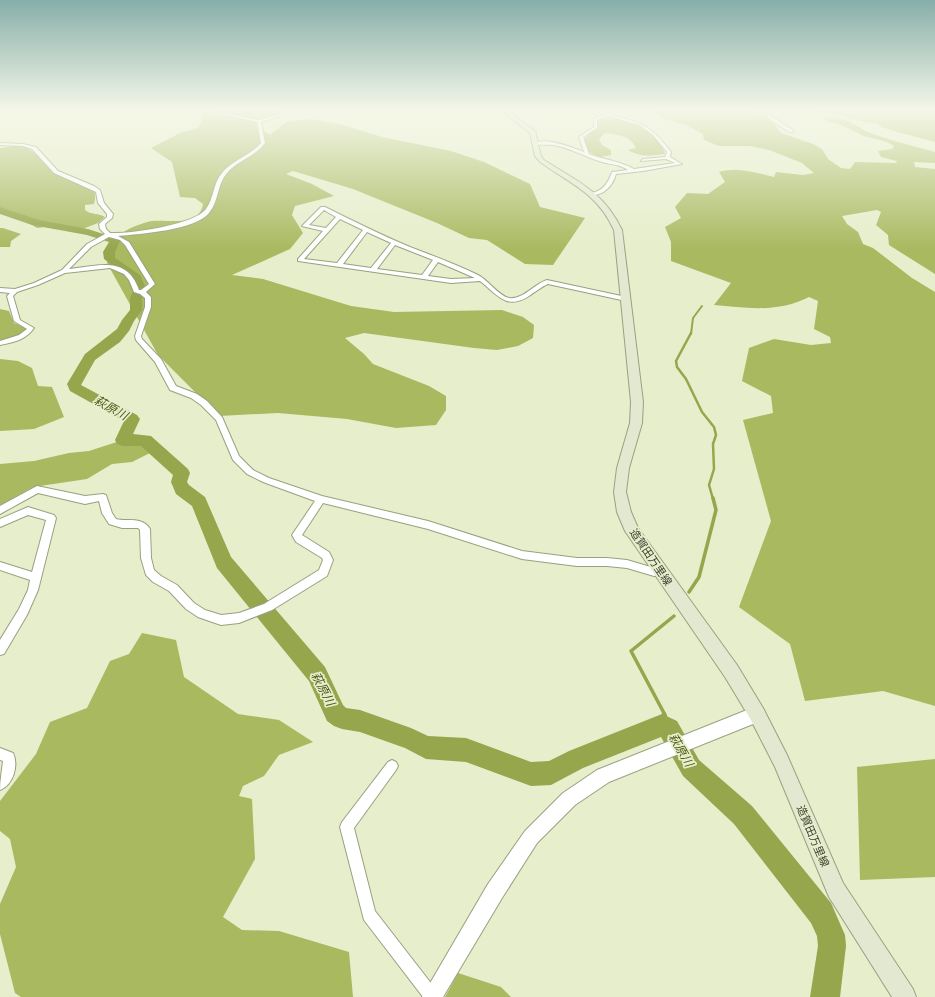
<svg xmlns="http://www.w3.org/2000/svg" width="935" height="997" font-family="'Crimson Pro','Noto Sans JP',serif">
<rect width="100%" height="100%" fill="#e6eecb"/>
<path fill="#a8b95f" d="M202 111H283L255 125 270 135 287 121 312 119 343 125 382 137 451 151 484 162 530 184 540 207 585 218 553 265 525 264 487 240 469 238 437 223 353 189 293 171 286 174 312 184 334 196 295 206 292 215 303 233 290 249 232 275 263 279 351 306 394 312 502 310 523 317 534 325 533 338 518 346 497 350 474 348 364 333 345 338 364 354 373 364 429 386 446 396V410L436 425 396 428 347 419 278 413 219 416 158 355 107 263C107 259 106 254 106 250 109 236 139 223 152 221 168 219 199 228 203 204L195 198 180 197 172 162 151 148 182 132 198 128 202 120Z
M653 111H754L772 121 781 133 813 144 822 149 828 159 841 168 850 169 855 162 896 163 897 161 881 157 878 151 892 149 894 146 887 142 864 136 837 123 828 122 822 118C848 114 852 126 873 134 893 141 914 146 935 152V163L914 162 915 167 935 169V274L889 245 888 235 876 225 881 212 877 210 842 216 847 224 858 232 863 244 873 248 912 278 935 292V706L883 691 805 701 790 644 739 607 771 521 743 420 773 413 771 396 742 381 749 348 774 339 811 345 831 343 830 337 814 329 818 301 809 297C778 313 747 308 714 305L731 283 671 261V242L665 227 681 218 675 207 687 193 708 194 725 182 719 172C737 166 756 173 774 177L776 172 803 175 814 173 802 163 769 150 750 146H719L704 140 703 134 686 125 665 119Z
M808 111H935V142L894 131 882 127 877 123 864 122 833 114 818 113Z
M606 117C631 118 657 129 665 154 652 156 639 157 628 150L636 148C631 135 617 135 605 133L599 139 602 145 611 150V155L600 157 587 151 584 139 597 127V120Z
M14 146C36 146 39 161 54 173 62 180 89 184 94 191 96 195 95 200 94 204L85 205V210C91 215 99 213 105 217L98 223 85 228 71 231 45 227 37 228 19 217 0 210V148Z
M0 228H3L21 234 11 241 10 247H0Z
M0 309 9 311 14 323 27 328C24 338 9 339 0 342Z
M0 359 18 361 32 368 38 386 52 387 64 417 34 429 0 431Z
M123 440 144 441 154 451 132 462 112 464 87 479 33 487 0 505V464L34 461 69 453 89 451Z
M142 633 176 640 184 677 238 714 279 720 313 742 279 755 264 776 243 786 239 796 252 799 255 859 223 917 242 930 279 931 349 952 353 997H21L15 993 0 934V904L16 867 10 839 0 831V801L36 754 50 722 87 708 110 661 129 654Z
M935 759V877L860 880 857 767Z
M458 973 501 987 511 997H445Z"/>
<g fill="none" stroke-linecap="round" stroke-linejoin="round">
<path stroke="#96a64c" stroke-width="2" d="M691 334 693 318 702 306"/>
<path stroke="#96a64c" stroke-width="2.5" d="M691 333 676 361 677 367 686 379 702 412 714 427 716 435 713 444 714 469 709 485 713 499"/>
<path stroke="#96a64c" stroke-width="3.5" d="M689 592 699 577 716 510 713 498
M665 715 631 651 674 616"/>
<path stroke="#96a64c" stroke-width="4.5" d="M664 714 669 729"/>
<path fill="#96a64c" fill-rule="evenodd" d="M0 207 39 220 88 229 119 239 120 241 115 252V258L140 275 146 289 142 298V310L134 321 129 331 120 342 95 360 81 385 137 415 140 419 133 434 151 436 188 469 190 473 187 482 189 485 205 497 231 557 325 667 343 705 346 708 360 710 411 728 428 736 466 738 531 762 549 761 569 751 662 714 677 721 699 760 752 806 831 903 845 935 846 946 840 997H810L818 946 817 936 811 923 734 824 683 776 661 737 583 768 551 785 531 786 466 762 426 759 405 748 360 732 342 729 334 726 327 721 309 681 217 568 192 506 176 494 171 482 173 475 141 446H123L117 444 115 440 124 421 70 391 67 384 85 354 117 329 122 320 130 310V298L134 289 131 279 104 259 103 252 109 242 87 235 32 225 0 214Z"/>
<g stroke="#99a080" stroke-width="2">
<path id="minor" d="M206 111H212L259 120 290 111H295L261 122 265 143C255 157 237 161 227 173 217 184 219 201 209 213 196 230 140 234 118 236L129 242 155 284 146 292 151 297V307L141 336 142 339 161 359 176 386 197 394 207 401 222 417 239 456 253 470 269 478 322 496 428 521 522 551 577 558H607L627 560 654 568 660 567 664 568 665 571 664 574 654 576 627 568 607 566H577L522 559 428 529 323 503 302 535 329 552 333 560 327 576 272 610 239 623 221 625 198 617 186 609 169 591 153 582 146 575 141 558 140 530 138 528H122L109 524 102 513 99 501 85 504 38 493 0 514V506L37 486 85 496 103 494 106 495 112 513 116 519C128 522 142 516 150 529L151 558 154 570 161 576 177 585 194 603 205 610 221 615 239 613 264 604 319 570 323 560 322 558 296 542 292 535 315 501 263 482 247 474 233 460 216 420 201 405 191 398 170 390 155 362 136 340 135 336 145 307V298L140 294 134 292 129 280 124 274 110 268 65 273 38 285 17 292 13 296 20 320 34 328C26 340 14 342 0 345V341L19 335 27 329 14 321 7 296 10 293 0 292V288L15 289 34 283 62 270 87 244 105 234 100 229 99 224 107 217V214L98 203 96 192 54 173 32 149 23 146 0 145V143L23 144 36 147 58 171 94 186 100 190 104 203 113 214 112 218 105 224 106 229 110 233C129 234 194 225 206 209 214 198 213 183 222 173 232 160 250 156 261 143L257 122ZM109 237 120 240 125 245 149 284 141 290H139C127 255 98 266 69 269L91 247Z
M765 111H769L771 116 793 130V132H789L768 118Z
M608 114C641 123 650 124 671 152L670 157 682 164 643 171 616 174C613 186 603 196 591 195V193C603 191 608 183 612 172L628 170C619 164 612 165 602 162 585 157 569 147 552 145 546 144 539 146 534 143 547 137 571 147 584 152L579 137 594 127V118ZM608 116 639 125 653 135 667 152 665 157 643 159 641 161 666 159 675 163 634 169C620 161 605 160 589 154L583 137 597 128V120Z
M321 207H325C353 221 381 235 410 247 433 256 456 264 478 275 488 280 499 296 509 298 523 300 534 284 547 280L626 297 629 299 626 301 548 284C541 287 535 292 529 296 506 311 497 294 480 281L451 283 298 261V259L323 231 302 226ZM324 210 336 217 326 228 309 225ZM340 219 363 230 337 263 304 259ZM367 232 391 243 371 268 343 264ZM395 245 433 260 422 275 377 269ZM438 262 475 278 451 279 428 276Z
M28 507 54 515 56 518 38 590 27 615 4 654 0 655V640L19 609 28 590 30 580 0 570V562L32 572 46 520 28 515 0 527V519Z
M0 748 13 753C19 766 13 785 0 790 0 780 2 771 3 761L0 760Z
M392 760 396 762 398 766 396 770 354 828 375 911 437 991 439 997H423L364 920 340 827 342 822 388 762Z"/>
</g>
<g stroke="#99a080" stroke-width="2">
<path id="tertiary" d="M757 706 763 708 765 714 763 720 609 782 575 805 537 843 502 898 443 997H422L488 884 525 831 563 793 597 770Z"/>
</g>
<g stroke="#99a080" stroke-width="2">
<path id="secondary" d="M502 111H508L535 131 541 156 544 160C578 182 603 191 622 230L643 402 642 423 629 468 626 492 631 512 638 528 737 665 763 708 787 755 843 883 913 989 916 997H892L829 897 775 767 751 720 725 677 625 531 617 512 614 492 617 468 630 423 631 402 614 230C597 193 571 184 540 162L535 156 530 133Z"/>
</g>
<use href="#minor" fill="#fff" fill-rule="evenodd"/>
<use href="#tertiary" fill="#fff" fill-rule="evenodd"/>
<use href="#secondary" fill="#e3e8d1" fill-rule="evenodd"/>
</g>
<linearGradient id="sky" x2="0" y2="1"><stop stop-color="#87aeaa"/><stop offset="0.44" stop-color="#f4f7e8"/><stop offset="1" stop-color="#f4f7e8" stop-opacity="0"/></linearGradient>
<rect width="935" height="250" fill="url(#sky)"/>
<g text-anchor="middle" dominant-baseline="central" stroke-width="3.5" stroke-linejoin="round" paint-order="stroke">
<g font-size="11" fill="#3b3e31" stroke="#e6eecb">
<text transform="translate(651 557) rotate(56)">造賀田万里線</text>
<text transform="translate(813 836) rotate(67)">造賀田万里線</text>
</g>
<g font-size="12" font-style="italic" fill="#4e5817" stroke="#e6eecb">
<text transform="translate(111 408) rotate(29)">萩原川</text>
<text transform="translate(323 689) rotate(62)">萩原川</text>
<text transform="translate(681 750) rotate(60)">萩原川</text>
</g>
</g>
</svg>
